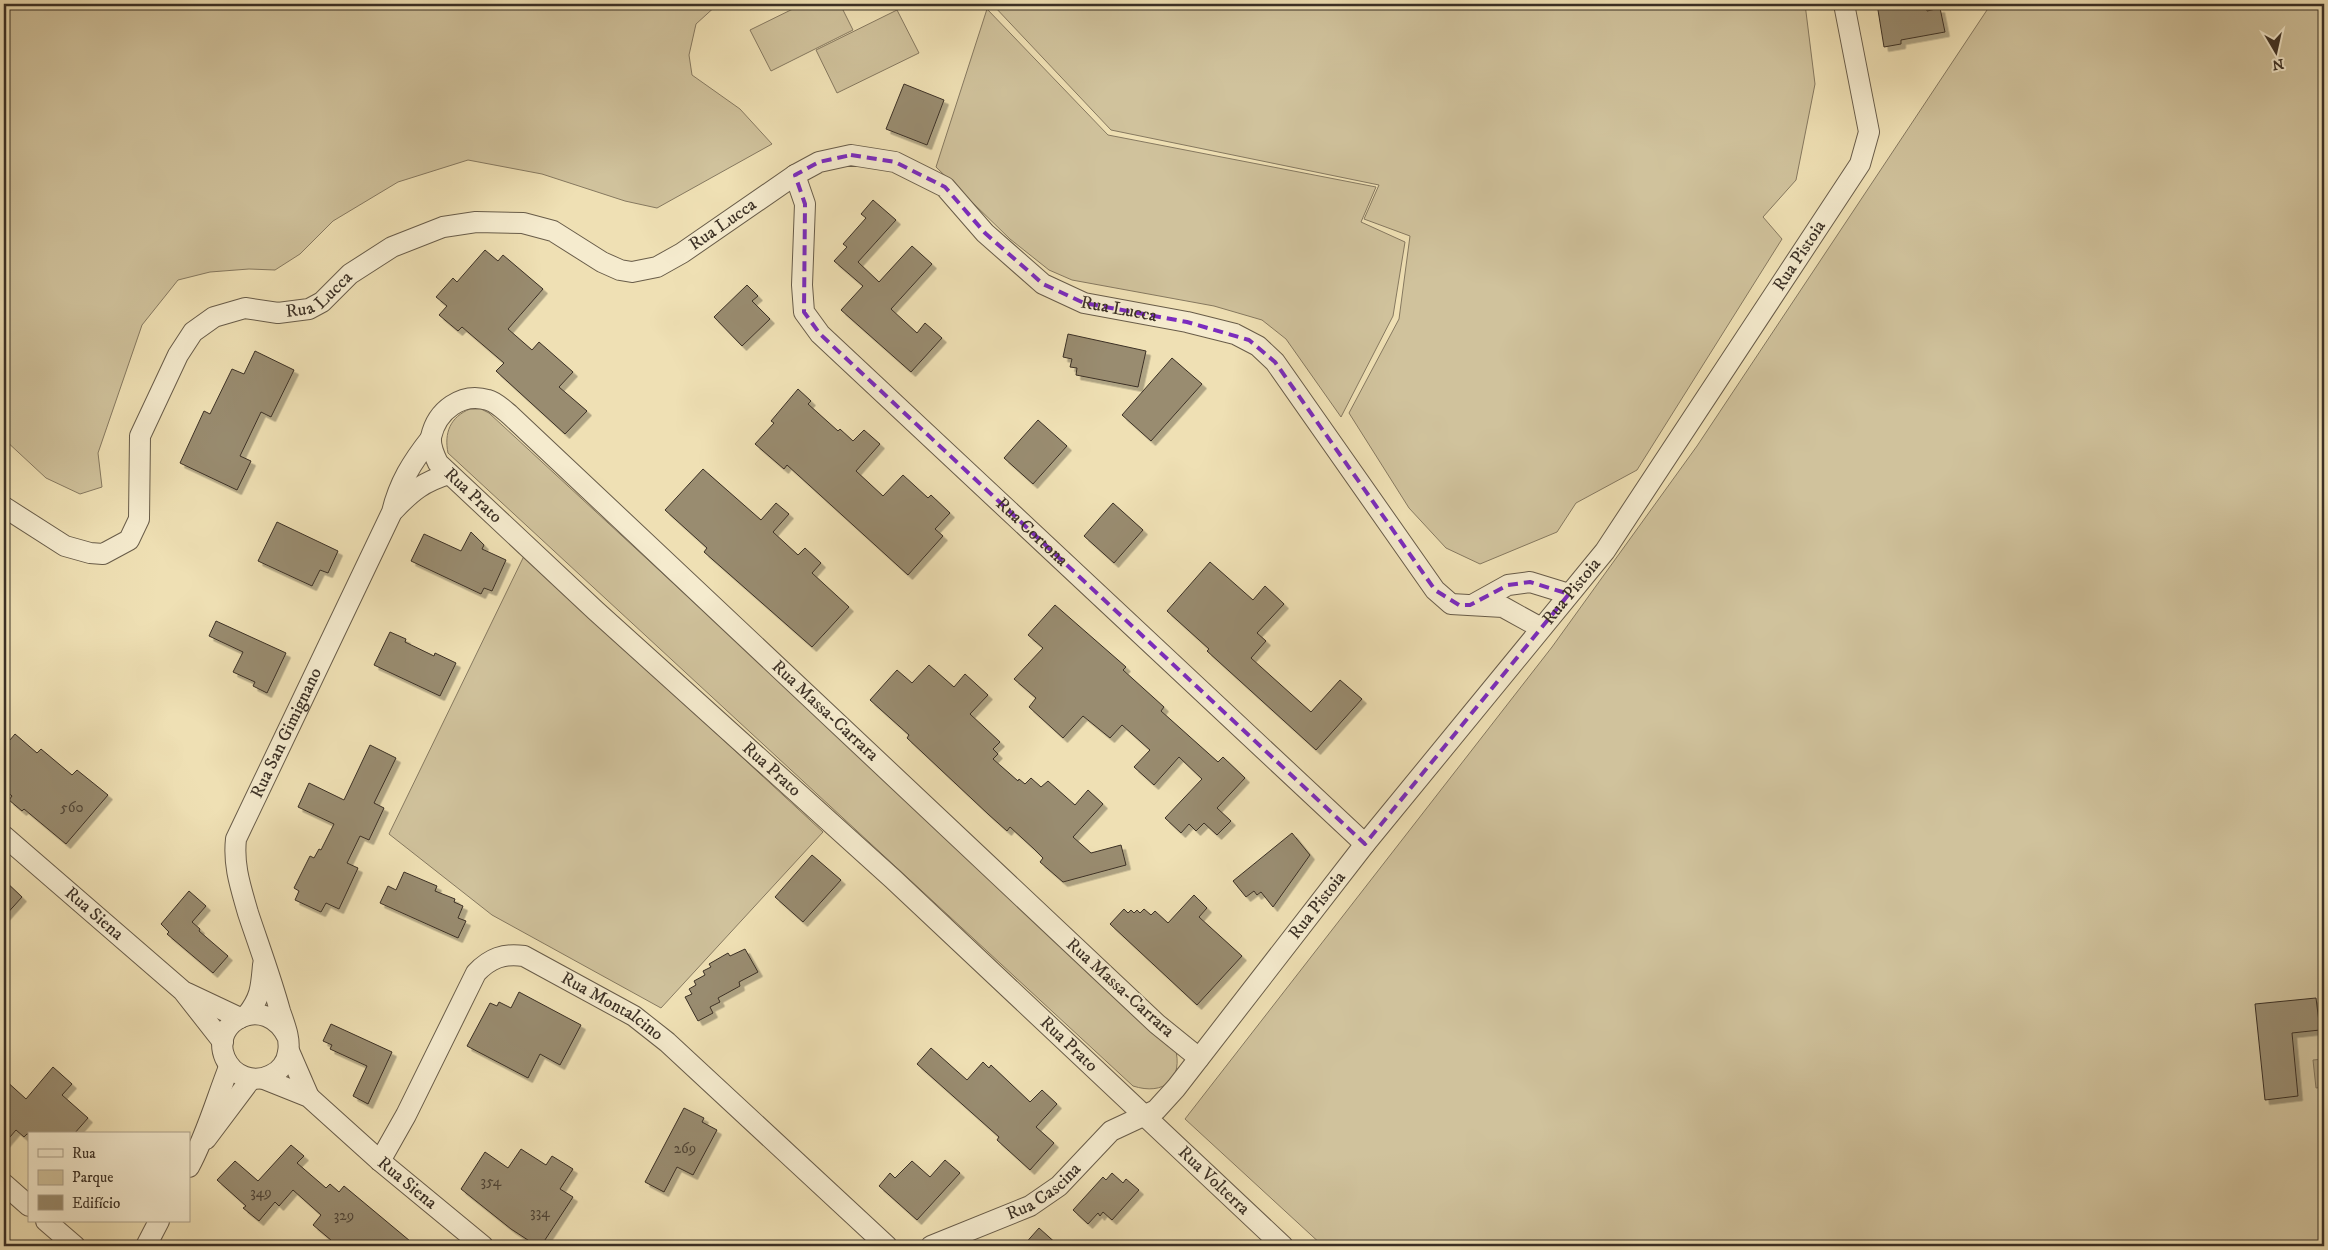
<svg xmlns="http://www.w3.org/2000/svg" width="2328" height="1250" font-family="'IM FELL DW Pica',serif">
<defs>
<filter id="shadow"><feDropShadow dx="4.5" dy="4.5" stdDeviation="0" flood-color="#0004"/></filter>
</defs>
<rect width="100%" height="100%" fill="#efe0b4"/>
<filter id="stains"><feTurbulence type="fractalNoise" baseFrequency=".004" numOctaves="4"/><feColorMatrix values="0 0 0 0 .2 0 0 0 0 .09 0 0 0 0 .02 0 0 0 .5 -.17"/></filter>
<radialGradient id="worn" r=".72"><stop offset=".6" stop-color="#630" stop-opacity="0"/><stop offset="1" stop-color="#630" stop-opacity=".3"/></radialGradient>
<path fill="#d0c29c" stroke="#867960" d="M4 4H718L696 24 689 55 692 75 740 109 772 144 657 208 625 201 542 174 468 160 398 182 333 221 300 254 275 270 249 269 210 272 178 280 142 325 98 453 102 487 80 494 46 478 4 439Z
M803 4H840L853 30 771 71 750 30Z
M1805 4 1815 84 1796 180 1763 217 1782 239 1637 470 1576 503 1557 532 1480 564 1446 548 1409 508 1349 413 1399 319 1410 236 1364 219 1379 185 1111 130 993 5Z
M1991 4H2324V1246H1323L1185 1119 1552 647 1697 446Z
M987 9 1108 135 1376 187 1361 222 1405 242 1393 316 1341 417 1286 339 1262 320 1214 306 1072 280 1049 270 1010 239 936 167Z
M897 10 919 53 837 93 816 50Z
M470 409H481L489 413 1175 1047C1184 1079 1164 1096 1133 1086L448 453C444 433 450 417 470 409Z
M524 556 823 832 661 1008 492 915 389 834Z"/>
<path fill="#b2a483" stroke="#82765d" d="M2324 1059V1087L2316 1088 2313 1060Z"/>
<path fill="#998c6f" stroke="#3b3025" filter="url(#shadow)" d="M1877 4H1926L1927 11 1940 8 1945 32 1901 40V44L1884 47Z
M904 84 944 100 927 145 886 129Z
M873 200 896 220 858 262 879 282 912 246 932 264 891 309 917 333 925 323 942 338 911 372 841 310 863 286 834 261 847 247 843 244 866 218 861 214Z
M485 250 498 261 503 255 543 289 508 329 532 350 539 342 573 372 559 387 587 411 565 434 496 371 504 363 462 327 458 331 439 315 447 306 436 297 453 278 457 282Z
M747 285 758 296 752 301 770 319 742 346 714 317Z
M1068 334 1146 351 1138 387 1076 375 1077 368 1070 367 1072 359 1063 357Z
M255 351 294 370 271 417 261 412 240 456 251 461 237 490 180 463 204 411 210 414 232 369 244 374Z
M1172 358 1202 384 1151 441 1122 415Z
M798 389 811 401 808 404 838 431 840 429 853 441 864 430 880 444 856 471 883 496 903 475 928 498 931 495 950 513 935 529 943 536 908 575 787 465 784 469 755 444 774 423 771 421Z
M1038 420 1067 446 1033 484 1004 458Z
M703 469 761 520 776 503 789 514 773 532 798 555 805 548 821 563 812 573 849 607 812 647 704 552 707 548 665 510Z
M1113 503 1143 530 1114 563 1084 536Z
M277 522 338 551 328 573 320 570 312 586 258 561Z
M471 532 484 545 482 549 506 560 492 591 484 588 481 594 411 561 424 534 461 551Z
M1210 562 1253 600 1265 586 1284 604 1257 633 1266 641 1251 658 1311 712 1340 680 1362 699 1316 750 1207 651 1209 649 1167 611Z
M1055 605 1126 667 1123 670 1164 707 1161 711 1218 762 1223 757 1245 778 1217 808 1231 821 1217 835 1204 823 1196 831 1189 824 1181 833 1165 818 1202 779 1179 757 1154 785 1134 767 1150 750 1122 725 1110 738 1083 716 1063 738 1029 707 1036 698 1014 679 1043 648 1028 635Z
M216 621 286 653 267 693 253 686 255 682 233 672 243 652 209 636Z
M390 632 406 639 405 642 434 656 435 653 456 663 440 696 374 665Z
M929 665 954 687 965 674 988 695 970 714 1000 742 993 749 998 754 993 759 1018 781 1019 779 1025 784 1031 778 1041 787 1048 781 1075 805 1088 790 1103 804 1073 837 1091 853 1121 845 1126 865 1063 882 1040 862 1043 858 1034 849 1010 827 1007 831 988 814 907 738 909 735 870 700 897 670 912 683Z
M15 734 37 753 41 749 72 775 77 770 108 795 66 844 24 809 22 811 9 800 12 796 4 789V747Z
M370 745 396 758 374 803 384 808 369 840 360 836 347 863 358 868 339 909 326 903 321 912 295 900 299 891 294 888 310 856 314 858 319 849 321 850 334 824 298 807 309 783 344 800Z
M1292 833 1310 855 1273 907 1261 892 1257 895 1254 891 1246 897 1233 881Z
M812 855 841 880 803 922 775 897Z
M404 872 437 886 435 891 455 899 454 902 463 906 458 918 466 921 458 938 380 903 388 886 396 890Z
M4 880 22 897 4 917Z
M189 891 206 906 192 922 200 929 199 931 228 956 213 973 167 934 169 932 161 924Z
M1194 895 1207 908 1199 917 1242 956 1197 1005 1110 924 1124 909 1128 913 1131 910 1134 913 1137 910 1140 913 1144 909 1151 915 1155 911 1168 923Z
M745 949 758 972 739 982 740 986 718 998 720 1002 710 1007 713 1013 698 1021 685 997 692 994 689 989 696 985 694 981 705 975 703 971 711 967 709 964 728 953 730 956Z
M519 992 581 1025 560 1065 540 1054 528 1078 467 1046 490 1003 497 1006 499 1002 511 1008Z
M2316 998 2320 1030 2292 1033 2298 1096 2265 1100 2255 1004Z
M331 1024 392 1052 368 1104 353 1096 367 1066 330 1049 332 1045 323 1041Z
M931 1048 967 1080 983 1062 989 1068 991 1065 1030 1102 1042 1090 1057 1104 1036 1127 1054 1143 1030 1170 997 1140 999 1137 917 1064Z
M53 1067 72 1084 62 1095 88 1118 74 1134H27L24 1137 16 1130 4 1144V1079L26 1099Z
M684 1108 704 1118 702 1122 717 1130 693 1175 677 1167 664 1192 645 1182Z
M291 1145 304 1156 297 1163 326 1188 330 1184 339 1192 344 1186 416 1246H338L313 1225 321 1215 293 1190 279 1206 275 1202 259 1221 243 1208 246 1206 217 1180 235 1161 258 1181Z
M521 1149 546 1165 552 1156 573 1169 560 1189 573 1197 541 1246H537L511 1229 461 1189 485 1152 508 1168Z
M945 1160 960 1173 917 1220 879 1186 890 1173 895 1178 912 1161 930 1177Z
M1112 1173 1123 1183 1126 1179 1139 1190 1112 1220 1103 1212 1100 1216 1098 1213 1088 1224 1073 1210 1103 1177 1106 1180Z
M1039 1228 1059 1246H1023Z"/>
<g fill="none" stroke-linecap="round" stroke-linejoin="round">
<g stroke="#685c49" stroke-width="22">
<g id="minor">
<path id="s1" d="M795 175 805 204 802 285 804 312 820 334 1365 844"/>
<path id="s2" d="M4 507 65 546 90 553 103 554 129 540 139 519 140 436 178 355 193 332 214 317 245 308 278 313 309 309 322 302 350 274 392 247 443 227 476 222 523 223 553 231 602 262 620 270 632 272 657 267 682 253 795 175 819 162 851 155 895 162 945 187 985 233 1043 284 1084 303 1187 322 1235 334 1258 346 1275 362 1435 590 1451 604 1503 607 1541 628"/>
<path d="M394 510C412 491 423 482 449 474"/>
<path d="M1472 605 1508 585 1530 582 1569 594"/>
<path id="s3" d="M4 836 183 991 223 1042"/>
<path d="M187 993 240 1018"/>
<path d="M247 1015C261 997 261 987 263 965"/>
<path id="s4" d="M288 1038C266 992 209 1021 225 1058 233 1076 253 1084 271 1075 280 1071 287 1062 288 1052 291 1039 284 1023 280 1011 271 978 259 946 248 913 241 888 233 866 236 839L392 512C399 483 412 462 431 438"/>
<path d="M289 1051 309 1097"/>
<path id="s5" d="M1199 1058 1157 1024 510 415C504 410 496 402 488 400 462 392 437 410 431 437 430 446 434 455 438 463L596 611 893 879 1283 1246"/>
<path id="s6" d="M264 1079 309 1097 380 1161 483 1246"/>
<path d="M206 1139 251 1079"/>
<path id="s7" d="M380 1161 406 1115 476 973C490 958 504 953 524 956L634 1016 667 1042 887 1246"/>
<path d="M189 1167C206 1136 216 1100 229 1067"/>
<path d="M4 1184 29 1206"/>
<path d="M46 1221 75 1246"/>
<path d="M146 1246 159 1221"/>
<path id="s8" d="M931 1246 1030 1206 1059 1186 1111 1131 1156 1110 1176 1088 1365 844 1605 551 1860 164 1869 132 1844 4"/>
</g>
</g>
<use href="#minor" stroke="#f5ebce" stroke-width="20"/>
</g>
<path fill="none" stroke="#7b2cbf" stroke-width="4" stroke-dasharray="10 6" stroke-linejoin="round" d="M851 155 895 162 945 187 985 233 1043 284 1084 303 1187 322 1249 340 1275 362 1435 590 1459 605H1470L1508 585 1530 582 1569 594 1365 844 820 334 804 312 805 204 795 175 819 162Z"/>
<g text-anchor="middle" dominant-baseline="central" stroke-width="4.5" stroke-linejoin="round" paint-order="stroke">
<g font-size="15" fill="#524738">
<text x="72" y="807">560</text>
<text x="685" y="1148">269</text>
<text x="491" y="1181">354</text>
<text x="261" y="1192">349</text>
<text x="540" y="1212">334</text>
<text x="344" y="1215">329</text>
</g>
<g font-size="18" fill="#3b3025" stroke="#f5ebce">
<text stroke="none"><textPath href="#s2" startOffset="951">Rua Lucca</textPath></text>
<text stroke="none"><textPath href="#s8" startOffset="1338">Rua Pistoia</textPath></text>
<text stroke="none"><textPath href="#s2" startOffset="502">Rua Lucca</textPath></text>
<text stroke="none"><textPath href="#s2" startOffset="1418">Rua Lucca</textPath></text>
<text stroke="none"><textPath href="#s5" startOffset="1121">Rua Prato</textPath></text>
<text stroke="none"><textPath href="#s1" startOffset="456">Rua Cortona</textPath></text>
<text stroke="none"><textPath href="#s8" startOffset="932">Rua Pistoia</textPath></text>
<text transform="translate(825 711) rotate(43)">Rua Massa-Carrara</text>
<text stroke="none"><textPath href="#s4" startOffset="529">Rua San Gimignano</textPath></text>
<text stroke="none"><textPath href="#s5" startOffset="1526">Rua Prato</textPath></text>
<text stroke="none"><textPath href="#s8" startOffset="528">Rua Pistoia</textPath></text>
<text stroke="none"><textPath href="#s3" startOffset="119">Rua Siena</textPath></text>
<text transform="translate(1120 988) rotate(42)">Rua Massa-Carrara</text>
<text stroke="none"><textPath href="#s7" startOffset="366">Rua Montalcino</textPath></text>
<text stroke="none"><textPath href="#s5" startOffset="1931">Rua Prato</textPath></text>
<text stroke="none"><textPath href="#s5" startOffset="2130">Rua Volterra</textPath></text>
<text stroke="none"><textPath href="#s6" startOffset="179">Rua Siena</textPath></text>
<text stroke="none"><textPath href="#s8" startOffset="126">Rua Cascina</textPath></text>
</g>
</g>
<rect width="2328" height="1250" fill="none" stroke="#efe0b4" stroke-width="20"/>
<rect x="5" y="5" width="2318" height="1240" fill="none" stroke="#3b3025" stroke-width="2.5"/>
<rect x="10" y="10" width="2308" height="1230" fill="none" stroke="#3b3025"/>
<rect x="28" y="1132" width="162" height="90" fill="#f5ebce" stroke="#aba08a"/>
<rect x="38" y="1149" width="25" height="8" fill="#f5ebce" stroke="#aba08a"/>
<text x="72" y="1158" font-size="15" fill="#3b3025">Rua</text>
<rect x="38" y="1170" width="25" height="15" fill="#d0c29c" stroke="#aba08a"/>
<text x="72" y="1182" font-size="15" fill="#3b3025">Parque</text>
<rect x="38" y="1195" width="25" height="15" fill="#998c6f" stroke="#aba08a"/>
<text x="72" y="1208" font-size="15" fill="#3b3025">Edifício</text>
<g transform="translate(2276 52) rotate(171)" stroke="#f5ebce" stroke-width="4" paint-order="stroke">
<path d="M0-4L9 19L0 12L-9 19Z" fill="#3b3025"/>
<text y="-8" font-size="14" font-weight="bold" text-anchor="middle" fill="#3b3025">N</text>
</g>
<rect width="100%" height="100%" filter="url(#stains)"/>
<rect width="100%" height="100%" fill="url(#worn)"/>
</svg>
